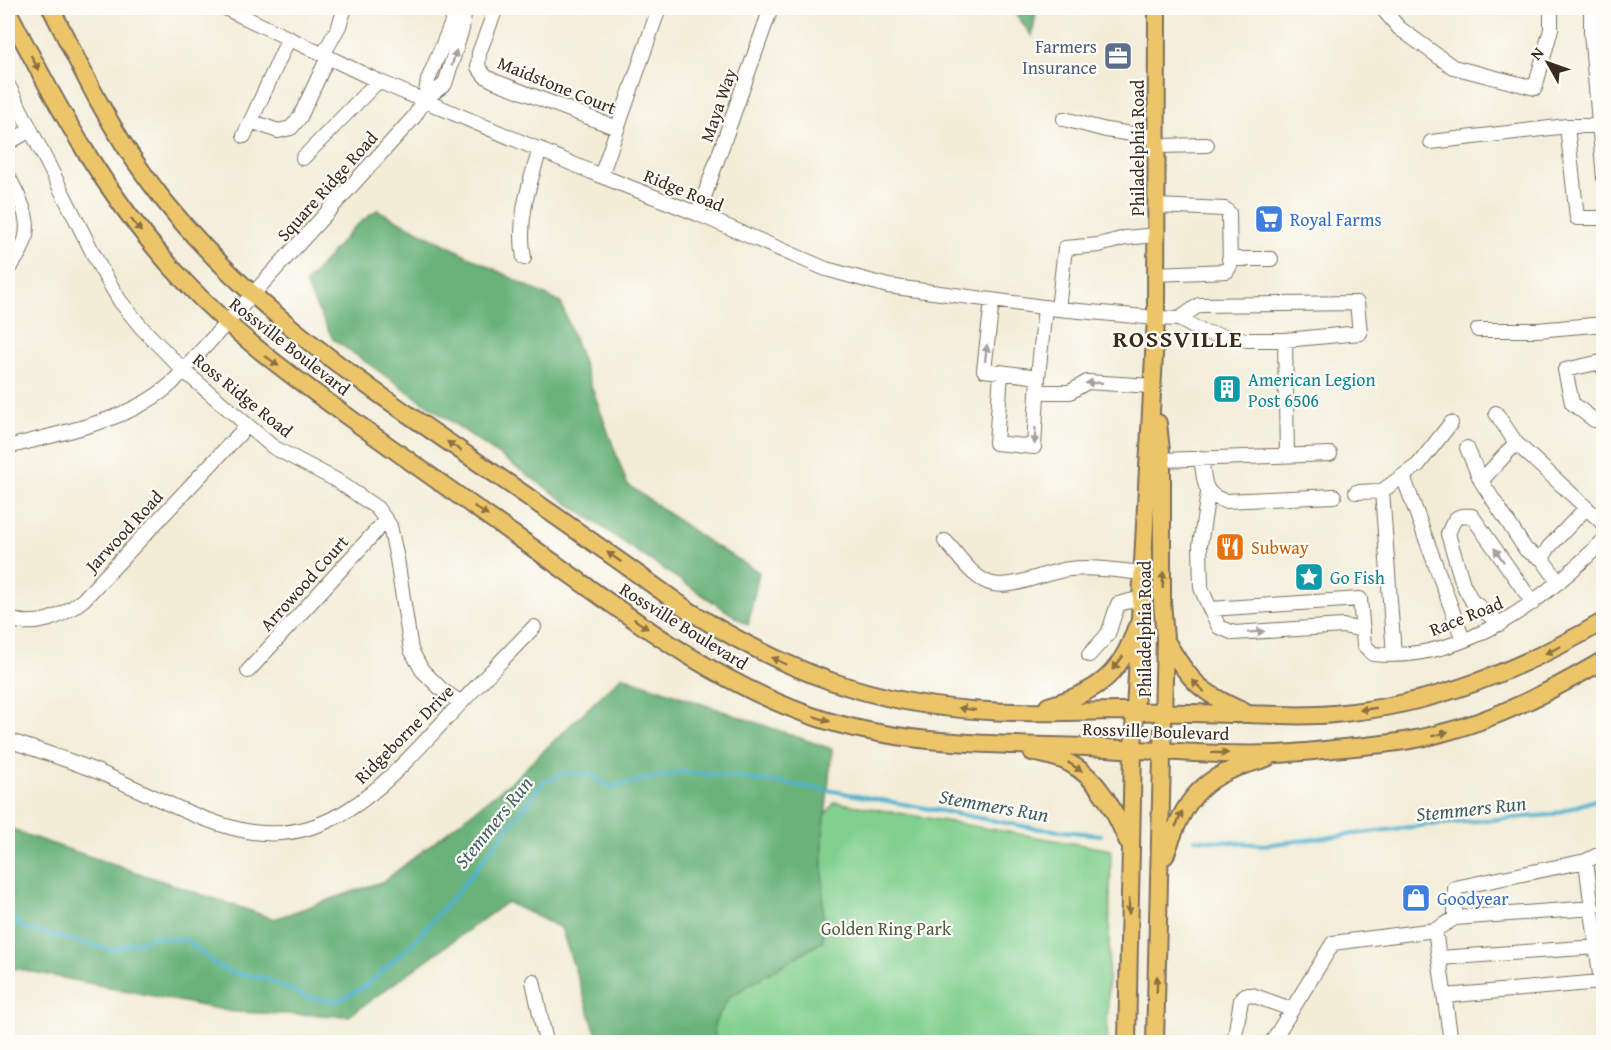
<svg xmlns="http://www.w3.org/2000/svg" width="1611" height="1050" font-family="'Gentium Book Plus',serif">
<rect width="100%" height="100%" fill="#fdfcf7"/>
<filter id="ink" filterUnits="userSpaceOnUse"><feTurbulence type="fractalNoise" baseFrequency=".0167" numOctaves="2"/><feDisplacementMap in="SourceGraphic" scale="12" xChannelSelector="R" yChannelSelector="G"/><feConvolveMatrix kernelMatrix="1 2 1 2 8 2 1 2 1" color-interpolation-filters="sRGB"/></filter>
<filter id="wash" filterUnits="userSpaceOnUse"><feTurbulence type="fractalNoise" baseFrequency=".008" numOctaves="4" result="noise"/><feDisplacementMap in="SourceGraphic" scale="24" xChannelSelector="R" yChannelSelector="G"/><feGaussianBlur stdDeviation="1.35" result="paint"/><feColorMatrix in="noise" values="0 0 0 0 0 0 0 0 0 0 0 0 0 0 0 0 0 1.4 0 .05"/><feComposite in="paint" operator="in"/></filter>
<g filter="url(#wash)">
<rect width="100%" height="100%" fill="#f3edd8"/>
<path fill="#82d08f" stroke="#5e7d56" stroke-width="1.5" d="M835 802 1111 850 1107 1042H649Z"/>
<path fill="#69b27a" stroke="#526e4c" stroke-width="1.5" d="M1011 8H1037L1032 36Z
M377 210 561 303 627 484 710 543 759 572 748 625 639 553 333 339 305 284 353 228Z
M622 676 832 749 823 838V941L729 997 714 1024 715 1042H599L561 928 507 902 349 1016 233 1012 8 967V827L23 834 274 919 384 881 512 781Z"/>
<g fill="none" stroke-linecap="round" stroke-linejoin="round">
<path stroke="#4fb2ce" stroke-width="4" d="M1195 839 1264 845 1428 825 1550 815 1604 797
M8 912 23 928 112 950 152 937 186 940 216 965 233 973 263 978 309 998 338 1001 367 985 413 943 461 888 544 782 567 772 594 776 608 787 682 772 729 776 822 789 1033 828 1101 835"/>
</g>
</g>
<g filter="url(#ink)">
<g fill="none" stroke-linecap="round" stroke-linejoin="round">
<g stroke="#7b6e5f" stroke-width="16">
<path id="minor" d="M225 8 378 81 601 176 698 214 826 269 888 286 1058 309 1156 318 1179 319 1203 332 1247 340H1285L1360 333 1357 303 1199 305 1179 319
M496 8 479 53 478 67 485 76 494 81 617 128
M1382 8 1399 28 1453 67 1535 88 1551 29V8
M1591 8V32L1604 178
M323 55 339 26 345 8
M8 85 101 269 120 301 141 327 184 371 273 447 336 480 377 508 386 520 390 526 397 559 411 650 422 670 441 689 461 703
M425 99 428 80 458 8
M1064 119 1106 130 1157 138
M251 121 278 131 291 128 300 117 328 57
M1599 126H1567L1577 218H1604
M244 136 289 38
M1431 142 1567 126
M8 143 30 130
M1157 146 1207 145
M303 158 378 81
M8 176C28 214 38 234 8 269
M601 176 659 8
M698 214 771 8
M524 258C517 220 529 185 540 149
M1229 259H1271
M1156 274 1227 271 1230 266 1229 213 1225 209 1156 206
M992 301 984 370 1038 377 1045 307
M1058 309 1065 248 1099 245 1125 238 1156 235
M1478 330H1537L1604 324
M1285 340 1287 455
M1604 370 1601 362 1565 370 1572 403 1594 420 1604 417
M1001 373 996 443 1034 447 1038 377
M1037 392H1070L1087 382 1152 386
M1496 413 1516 443 1604 524
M8 447C62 432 128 422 171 384L414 117 425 99 445 84 462 29 465 8
M1467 448 1481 481 1526 550 1542 559
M1201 458C1205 479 1201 494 1225 501L1334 496
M1162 460 1330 454
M1403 476 1463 640
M1481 481 1516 443
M1382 491 1394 655
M1356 492 1382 491 1418 465 1451 423
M1208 493 1200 545 1201 588 1210 609 1360 599 1364 645 1373 654C1464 663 1543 601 1604 540
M945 541C958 554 973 580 993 584 1014 589 1047 571 1070 569 1094 566 1120 571 1144 573
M1559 582 1542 559 1549 547 1586 508
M1210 609 1219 627 1234 633 1343 626 1363 630
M8 619C37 628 60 618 83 600L247 426
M1500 624 1472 601 1463 584 1448 534C1454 519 1455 514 1472 516L1533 603
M1089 655 1108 634 1118 604 1142 598
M248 671 386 520
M8 740C42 752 77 762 110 777 152 795 193 818 237 829 328 852 387 782 443 722 473 690 503 659 534 627
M1586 861 1604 1008
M1455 918 1593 908
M1435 930 1455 918V888L1586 861 1604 852
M1439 958 1597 947
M533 981 546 1042
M1445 996 1600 982
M1234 1042 1241 1000 1245 995H1252L1291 1009
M1272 1042 1333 943 1435 930 1451 1042"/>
</g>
<g stroke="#7b6e5f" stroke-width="20">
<path id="major" d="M51 8C80 66 107 124 146 177 232 296 353 377 473 459 545 508 617 559 688 610 785 671 872 705 988 711 1033 714 1078 711 1123 711 1164 712 1206 714 1247 714 1276 715 1305 717 1334 714 1433 705 1519 671 1604 621
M8 11C59 111 107 199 185 282 233 333 290 375 347 416 406 459 466 501 526 543 617 607 706 679 812 716 900 746 993 744 1086 747 1149 750 1214 756 1277 754 1299 753 1322 750 1344 748 1376 745 1408 742 1438 734 1498 719 1551 691 1604 660
M1165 639C1188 679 1200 693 1243 711
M1048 706C1094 693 1120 677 1136 628
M1032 752C1044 755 1058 757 1069 763 1100 779 1115 812 1128 842
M1165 856C1179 817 1190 787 1231 770 1243 765 1255 762 1267 758
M1127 1042 1133 749 1156 318 1157 8
M1155 1042 1165 638 1162 602V460L1158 423"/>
</g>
<use href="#minor" stroke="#fff" stroke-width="14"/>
<use href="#major" stroke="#edc569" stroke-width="16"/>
</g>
<defs><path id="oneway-solid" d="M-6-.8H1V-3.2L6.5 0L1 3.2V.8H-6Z" transform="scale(1.5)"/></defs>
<g fill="#a79f9a">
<use href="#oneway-solid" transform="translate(454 58) rotate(-74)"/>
<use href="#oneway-solid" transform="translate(986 353) rotate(-83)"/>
<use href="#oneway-solid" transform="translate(1094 383) rotate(178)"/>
<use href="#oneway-solid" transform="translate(1035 436) rotate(93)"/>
<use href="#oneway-solid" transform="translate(1499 555) rotate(-125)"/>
<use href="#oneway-solid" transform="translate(1256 632) rotate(-4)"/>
</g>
<g fill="#8b7040">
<use href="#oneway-solid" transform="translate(35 63) rotate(62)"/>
<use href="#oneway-solid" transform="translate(136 225) rotate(52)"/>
<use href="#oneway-solid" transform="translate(272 361) rotate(37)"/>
<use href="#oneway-solid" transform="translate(454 446) rotate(-147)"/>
<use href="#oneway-solid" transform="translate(481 511) rotate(35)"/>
<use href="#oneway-solid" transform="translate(614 557) rotate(-145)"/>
<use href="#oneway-solid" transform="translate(1163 580) rotate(-88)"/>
<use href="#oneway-solid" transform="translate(641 624) rotate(35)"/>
<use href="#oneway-solid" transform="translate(1553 650) rotate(155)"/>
<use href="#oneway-solid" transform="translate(779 661) rotate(-155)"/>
<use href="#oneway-solid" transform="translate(1118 663) rotate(126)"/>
<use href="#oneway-solid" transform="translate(1198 686) rotate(-137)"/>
<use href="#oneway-solid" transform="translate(967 709) rotate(-173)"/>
<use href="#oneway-solid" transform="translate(1368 709) rotate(172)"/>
<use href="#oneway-solid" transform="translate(822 719) rotate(18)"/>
<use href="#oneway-solid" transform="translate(1440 734) rotate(-15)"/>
<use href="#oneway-solid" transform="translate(1220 753) rotate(2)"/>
<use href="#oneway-solid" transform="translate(1075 767) rotate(33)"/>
<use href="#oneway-solid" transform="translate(1179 819) rotate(-66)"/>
<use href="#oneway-solid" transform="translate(1129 906) rotate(91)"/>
<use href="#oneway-solid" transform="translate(1157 984) rotate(-89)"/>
</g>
</g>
<defs>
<g id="office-square" transform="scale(1.5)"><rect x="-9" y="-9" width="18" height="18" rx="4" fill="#5c6f8a" stroke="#fdfcf7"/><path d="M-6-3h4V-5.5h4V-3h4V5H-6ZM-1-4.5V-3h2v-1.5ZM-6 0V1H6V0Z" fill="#fff"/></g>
<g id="supermarket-square" transform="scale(1.5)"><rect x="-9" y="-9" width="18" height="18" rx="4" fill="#3f7fe0" stroke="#fdfcf7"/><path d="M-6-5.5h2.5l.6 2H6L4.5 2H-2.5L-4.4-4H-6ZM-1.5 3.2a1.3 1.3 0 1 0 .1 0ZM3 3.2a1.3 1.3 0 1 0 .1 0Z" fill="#fff"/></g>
<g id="building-square" transform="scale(1.5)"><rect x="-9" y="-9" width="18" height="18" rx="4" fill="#0f9aa8" stroke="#fdfcf7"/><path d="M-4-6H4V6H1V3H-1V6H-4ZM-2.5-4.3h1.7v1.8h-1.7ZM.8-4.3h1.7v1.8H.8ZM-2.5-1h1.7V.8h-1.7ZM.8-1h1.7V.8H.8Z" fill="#fff"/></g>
<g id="restaurant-square" transform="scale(1.5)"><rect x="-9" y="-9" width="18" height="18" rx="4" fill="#e8710a" stroke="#fdfcf7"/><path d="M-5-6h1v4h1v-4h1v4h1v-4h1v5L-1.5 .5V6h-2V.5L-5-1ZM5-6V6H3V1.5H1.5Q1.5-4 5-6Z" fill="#fff"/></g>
<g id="sight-square" transform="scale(1.5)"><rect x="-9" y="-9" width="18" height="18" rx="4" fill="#0f9aa8" stroke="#fdfcf7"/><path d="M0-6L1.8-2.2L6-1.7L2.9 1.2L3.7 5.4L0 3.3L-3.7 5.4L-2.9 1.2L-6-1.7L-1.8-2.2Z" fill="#fff"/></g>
<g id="shop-square" transform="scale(1.5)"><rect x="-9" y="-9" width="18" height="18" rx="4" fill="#3f7fe0" stroke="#fdfcf7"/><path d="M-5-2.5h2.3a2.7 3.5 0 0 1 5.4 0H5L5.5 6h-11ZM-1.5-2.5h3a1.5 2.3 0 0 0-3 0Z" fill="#fff"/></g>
</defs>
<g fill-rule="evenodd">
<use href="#office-square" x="1118" y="56"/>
<use href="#supermarket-square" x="1269" y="219"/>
<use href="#building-square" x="1227" y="389"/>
<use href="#restaurant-square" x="1230" y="547"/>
<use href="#sight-square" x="1309" y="577"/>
<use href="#shop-square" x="1416" y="898"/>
</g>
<g text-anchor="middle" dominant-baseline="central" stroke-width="4.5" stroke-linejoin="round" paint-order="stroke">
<g font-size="18" fill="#4e5e75" stroke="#fdfcf7" text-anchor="end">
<text x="1097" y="46">Farmers<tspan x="1097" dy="21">Insurance</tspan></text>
</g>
<g font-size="18" fill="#3b2a1e" stroke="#fdfcf7">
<text transform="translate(557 85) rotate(22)">Maidstone Court</text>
<text transform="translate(718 105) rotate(-71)">Maya Way</text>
<text transform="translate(1137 148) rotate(-90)">Philadelphia Road</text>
<text transform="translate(327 186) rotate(-48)">Square Ridge Road</text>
<text transform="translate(684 190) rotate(22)">Ridge Road</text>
<text transform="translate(290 346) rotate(38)">Rossville Boulevard</text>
<text transform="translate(243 395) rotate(39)">Ross Ridge Road</text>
<text transform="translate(124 531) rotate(-47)">Jarwood Road</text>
<text transform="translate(304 583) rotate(-48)">Arrowood Court</text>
<text transform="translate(1466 616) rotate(-22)">Race Road</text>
<text transform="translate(684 626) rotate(32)">Rossville Boulevard</text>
<text transform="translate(1144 629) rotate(-90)">Philadelphia Road</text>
<text transform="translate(1156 731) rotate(2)">Rossville Boulevard</text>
<text transform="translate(404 734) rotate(-45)">Ridgeborne Drive</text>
</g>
<g font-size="18" fill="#366cbe" stroke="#fdfcf7" text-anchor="start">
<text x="1290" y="219">Royal Farms</text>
<text x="1437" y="898">Goodyear</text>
</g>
<g font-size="18" fill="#0d838f" stroke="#fdfcf7" text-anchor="start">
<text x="1248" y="379">American Legion<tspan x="1248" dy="21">Post 6506</tspan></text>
<text x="1330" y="577">Go Fish</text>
</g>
<g font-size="18" fill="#c56008" stroke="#fdfcf7" text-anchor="start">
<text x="1251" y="547">Subway</text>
</g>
<g font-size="18" fill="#505c40" stroke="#fdfcf7">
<text x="886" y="928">Golden Ring Park</text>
</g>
<g font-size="20" font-style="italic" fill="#436064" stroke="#fdfcf7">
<text transform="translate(994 805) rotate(10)">Stemmers Run</text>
<text transform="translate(1471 808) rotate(-6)">Stemmers Run</text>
<text transform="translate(493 822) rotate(-51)">Stemmers Run</text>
</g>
<g font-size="24" font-weight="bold" letter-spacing="1.5" fill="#3b2a1e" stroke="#fdfcf7">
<text x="1178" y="338">ROSSVILLE</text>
</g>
</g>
<rect width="1611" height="1050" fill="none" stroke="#fdfcf7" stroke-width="30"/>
<g transform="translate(1548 63) rotate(310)" stroke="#fdfcf7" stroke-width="4.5" paint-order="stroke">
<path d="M0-4.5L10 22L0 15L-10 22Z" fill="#3b2a1e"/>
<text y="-9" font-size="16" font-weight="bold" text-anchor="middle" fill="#3b2a1e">N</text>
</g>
</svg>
